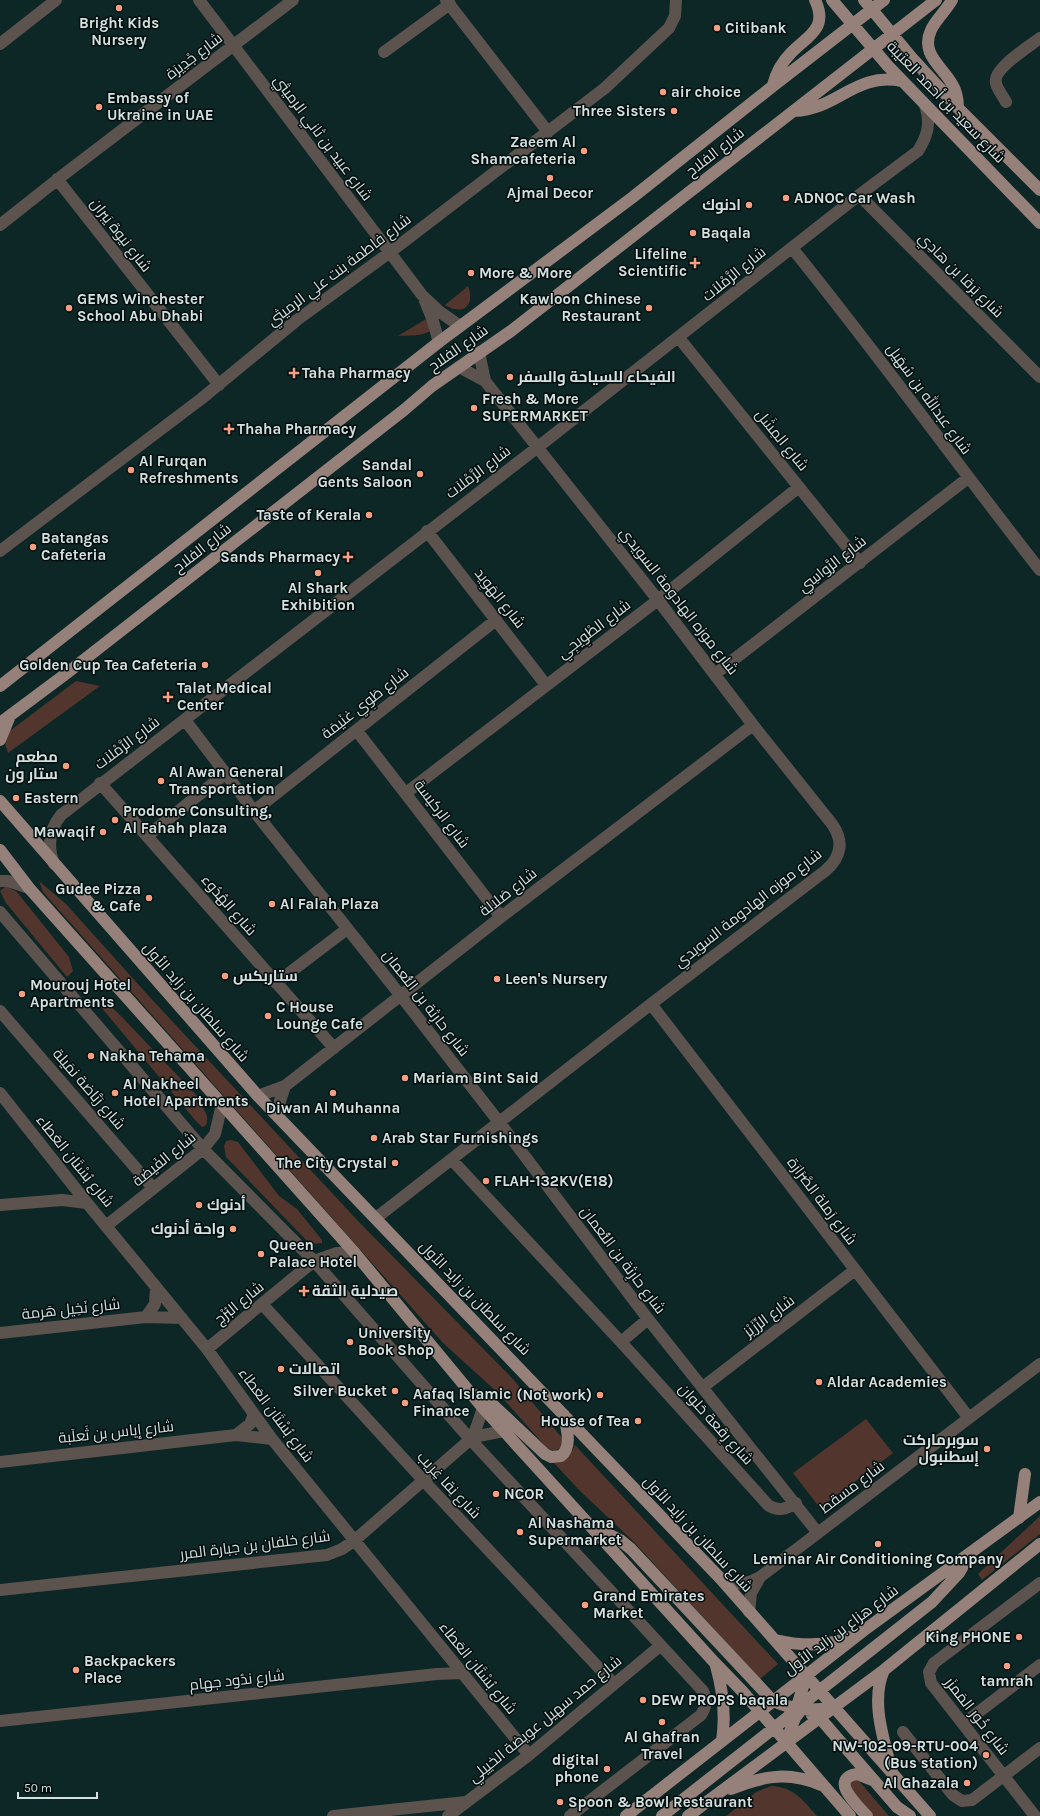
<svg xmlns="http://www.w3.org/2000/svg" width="1040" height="1816" font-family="Karla,Cairo,sans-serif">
<rect width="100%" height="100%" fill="#0c2725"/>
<path fill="#52352c" d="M468 286C476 306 462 316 445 305Z
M431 316 436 328C421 337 414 335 398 336Z
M76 681 100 686 8 753 5 744 7 733Z
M39 881 66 904 146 993 359 1222 513 1379 563 1439 561 1448C555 1451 552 1451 547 1448L497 1392 443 1343 43 892Z
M6 886 17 892 69 957 73 971 67 977 6 903 0 891Z
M101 997 121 1016 199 1098 207 1116V1123L205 1126 202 1127 195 1120 96 1001Z
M231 1140 238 1142 279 1196 297 1209 322 1240V1243L312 1244 308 1242 226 1157 224 1146 226 1141Z
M866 1419 893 1453 820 1508 793 1473Z
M575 1445 778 1664 760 1679 633 1541 579 1490 553 1462C564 1458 571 1456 575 1445Z
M1040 1516V1534L982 1580 978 1574Z
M856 1780 859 1781 889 1816H873L851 1790 849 1783Z
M771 1786C794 1787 803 1800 817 1816H726L756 1792Z"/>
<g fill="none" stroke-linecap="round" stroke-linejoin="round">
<path stroke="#5c524e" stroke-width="12" d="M199 0 422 295 440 312 460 326
M446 0 548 132
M0 44 56 0
M384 52 450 4
M1006 102C1003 96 997 89 996 83 992 69 1030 46 1040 38
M57 179 219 385
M859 195 1040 377
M0 225 67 172 293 0
M792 248C877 353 956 463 1040 570
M425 301 432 318 439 342
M679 338 860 563
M479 352 485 381
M427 531 546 685
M0 551 201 399 297 320 389 253 605 88 669 28 675 16 676 0
M715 674 968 478
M185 720 254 811 401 996 499 1122 648 1319 818 1533
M357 731 501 917
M100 783 334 1048
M406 793 658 600 799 487
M254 811 496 620
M147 836 225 774
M54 864C47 846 49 830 61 815L538 447 859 195 918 151C928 135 931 123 925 105
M0 881H8L29 888
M0 912 203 1149 314 1261 470 1439 703 1691C707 1701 707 1705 701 1715L570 1816
M276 983 347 929
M651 1004 969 1418
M0 1011 153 1188
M0 1093 87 1203 207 1349 272 1439 529 1755
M258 1096 285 1086 501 917 753 725
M278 1116 280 1101 285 1086
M452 1160 621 1342 768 1505C778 1512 786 1509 796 1503
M0 1205 62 1200 87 1203
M376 1218 651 1004 825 871C842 857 844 841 832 824L753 725 658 600 485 381 459 367
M106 1226 203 1149 215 1134 222 1104
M263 1305 423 1480 614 1684
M146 1317 155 1304 156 1288
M0 1333 146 1317 182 1318
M621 1342 648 1319
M207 1349 314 1261 337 1253 354 1252
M703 1387 855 1270
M236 1435 250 1424 254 1414
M473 1437 504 1431
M0 1462 236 1435 272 1439
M720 1578C734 1586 746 1585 760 1577L1040 1364
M0 1590 327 1555 342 1549 355 1540 473 1437 483 1408
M749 1612 751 1593 760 1577
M0 1721 437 1674 462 1673
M963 1724 1040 1665
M903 1732 953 1795 962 1801 972 1800 1040 1748
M333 1816 466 1802
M448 1816 529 1755 660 1646
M1035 1816 931 1683 929 1672 934 1663 1040 1583"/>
<path stroke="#96817a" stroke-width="12" d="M832 0 888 66 1040 223
M864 0 912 58 958 108 1040 190
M952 0C946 11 936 19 931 30 920 54 942 66 952 84 957 92 958 100 958 108
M773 85C776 73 782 62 791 53 807 36 829 29 815 0
M794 111C839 109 854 72 902 81
M0 686 439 342 633 197 773 86 884 0
M0 723 67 673 404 410 432 386 511 331 936 0
M0 740 10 716
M0 801 258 1096 720 1578 930 1816
M0 850 29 888 354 1252 483 1408 715 1663 743 1692 850 1816
M475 1395 491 1403 545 1454 551 1457 561 1456C573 1446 566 1427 564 1415
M1019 1518 1025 1474
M596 1528 620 1540 631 1549 773 1701C793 1710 811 1712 832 1707
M775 1640C801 1646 828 1647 853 1636
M716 1666C723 1691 726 1715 722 1741
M884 1670C870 1701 884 1740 892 1772
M812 1715 819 1717 897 1807 910 1816
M786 1742 795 1718 810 1698 932 1602 959 1573 968 1557
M731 1789C763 1776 788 1771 821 1785
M626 1816 863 1631 1040 1502
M662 1816 788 1717 798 1703 806 1677
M688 1816 884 1670 1040 1544
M867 1816C858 1806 828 1779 857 1774L872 1780"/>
</g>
<g fill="#f39f82" stroke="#040d0d" stroke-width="1.5">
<circle cx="119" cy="8" r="4"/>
<circle cx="717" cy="28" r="4"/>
<circle cx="663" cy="92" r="4"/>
<circle cx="99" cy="107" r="4"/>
<circle cx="674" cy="111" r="4"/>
<circle cx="584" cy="151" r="4"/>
<circle cx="550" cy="178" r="4"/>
<circle cx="786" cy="198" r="4"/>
<circle cx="749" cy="205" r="4"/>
<circle cx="693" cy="233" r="4"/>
<path d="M693 257h4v4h4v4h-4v4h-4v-4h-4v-4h4z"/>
<circle cx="471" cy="273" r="4"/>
<circle cx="69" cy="308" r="4"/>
<circle cx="649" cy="308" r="4"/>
<path d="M292 367h4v4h4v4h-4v4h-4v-4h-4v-4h4z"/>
<circle cx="510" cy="377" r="4"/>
<circle cx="474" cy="408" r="4"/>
<path d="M227 423h4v4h4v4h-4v4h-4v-4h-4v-4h4z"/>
<circle cx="131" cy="470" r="4"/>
<circle cx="420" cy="474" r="4"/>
<circle cx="369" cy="515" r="4"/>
<circle cx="33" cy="547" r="4"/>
<path d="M346 551h4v4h4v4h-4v4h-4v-4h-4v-4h4z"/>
<circle cx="318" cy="573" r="4"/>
<circle cx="205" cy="665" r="4"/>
<path d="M166 691h4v4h4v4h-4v4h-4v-4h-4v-4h4z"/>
<circle cx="66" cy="766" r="4"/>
<circle cx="161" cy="781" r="4"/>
<circle cx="16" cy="798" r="4"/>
<circle cx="115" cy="820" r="4"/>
<circle cx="103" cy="832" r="4"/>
<circle cx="149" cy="898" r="4"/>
<circle cx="272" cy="904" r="4"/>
<circle cx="225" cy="976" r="4"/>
<circle cx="497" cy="979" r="4"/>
<circle cx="22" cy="994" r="4"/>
<circle cx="268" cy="1016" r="4"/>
<circle cx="91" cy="1056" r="4"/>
<circle cx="405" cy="1078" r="4"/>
<circle cx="115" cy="1093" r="4"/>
<circle cx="333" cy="1093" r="4"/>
<circle cx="374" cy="1138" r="4"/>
<circle cx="395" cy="1163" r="4"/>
<circle cx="486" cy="1181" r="4"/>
<circle cx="199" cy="1205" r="4"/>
<circle cx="233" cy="1229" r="4"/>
<circle cx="261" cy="1254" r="4"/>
<path d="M302 1285h4v4h4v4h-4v4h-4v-4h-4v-4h4z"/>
<circle cx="350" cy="1342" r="4"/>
<circle cx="281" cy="1369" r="4"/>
<circle cx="819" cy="1382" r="4"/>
<circle cx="395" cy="1391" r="4"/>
<circle cx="600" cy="1395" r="4"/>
<circle cx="405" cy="1403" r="4"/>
<circle cx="638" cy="1421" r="4"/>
<circle cx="987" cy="1449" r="4"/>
<circle cx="496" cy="1494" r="4"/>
<circle cx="520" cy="1532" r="4"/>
<circle cx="878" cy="1544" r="4"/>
<circle cx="585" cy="1605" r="4"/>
<circle cx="1019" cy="1637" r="4"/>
<circle cx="1007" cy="1666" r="4"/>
<circle cx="76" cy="1670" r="4"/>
<circle cx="643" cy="1700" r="4"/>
<circle cx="662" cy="1722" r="4"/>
<circle cx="986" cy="1755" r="4"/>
<circle cx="607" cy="1769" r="4"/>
<circle cx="967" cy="1783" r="4"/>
<circle cx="560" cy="1802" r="4"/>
</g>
<g text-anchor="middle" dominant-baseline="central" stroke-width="3" stroke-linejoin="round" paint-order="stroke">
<g font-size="15" font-weight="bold" fill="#d3e2e1" stroke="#040d0d" text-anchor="start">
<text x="119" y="23" text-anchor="middle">Bright Kids<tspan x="119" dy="17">Nursery</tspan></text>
<text x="725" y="28">Citibank</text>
<text x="671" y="92">air choice</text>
<text x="107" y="98">Embassy of<tspan x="107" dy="17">Ukraine in UAE</tspan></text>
<text x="666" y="111" text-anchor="end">Three Sisters</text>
<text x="576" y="142" text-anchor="end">Zaeem Al<tspan x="576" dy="17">Shamcafeteria</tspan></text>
<text x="550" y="193" text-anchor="middle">Ajmal Decor</text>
<text x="794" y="198">ADNOC Car Wash</text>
<text x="741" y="205" text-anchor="end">ادنوك</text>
<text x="701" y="233">Baqala</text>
<text x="687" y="254" text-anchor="end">Lifeline<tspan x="687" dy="17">Scientific</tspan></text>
<text x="479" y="273">More &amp; More</text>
<text x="77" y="299">GEMS Winchester<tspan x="77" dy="17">School Abu Dhabi</tspan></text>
<text x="641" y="299" text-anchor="end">Kawloon Chinese<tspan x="641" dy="17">Restaurant</tspan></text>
<text x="302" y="373">Taha Pharmacy</text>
<text x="518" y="377">الفيحاء للسياحة والسفر</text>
<text x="482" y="399">Fresh &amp; More<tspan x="482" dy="17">SUPERMARKET</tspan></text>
<text x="237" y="429">Thaha Pharmacy</text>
<text x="139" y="461">Al Furqan<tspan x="139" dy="17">Refreshments</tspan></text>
<text x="412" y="465" text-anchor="end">Sandal<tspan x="412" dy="17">Gents Saloon</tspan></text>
<text x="361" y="515" text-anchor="end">Taste of Kerala</text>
<text x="41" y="538">Batangas<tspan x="41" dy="17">Cafeteria</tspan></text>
<text x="340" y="557" text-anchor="end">Sands Pharmacy</text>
<text x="318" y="588" text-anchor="middle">Al Shark<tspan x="318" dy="17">Exhibition</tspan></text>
<text x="197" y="665" text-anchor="end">Golden Cup Tea Cafeteria</text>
<text x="177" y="688">Talat Medical<tspan x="177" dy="17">Center</tspan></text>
<text x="58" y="757" text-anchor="end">مطعم<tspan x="58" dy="17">ستار ون</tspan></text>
<text x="169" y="772">Al Awan General<tspan x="169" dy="17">Transportation</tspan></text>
<text x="24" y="798">Eastern</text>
<text x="123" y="811">Prodome Consulting,<tspan x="123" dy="17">Al Fahah plaza</tspan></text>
<text x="95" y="832" text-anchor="end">Mawaqif</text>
<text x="141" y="889" text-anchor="end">Gudee Pizza<tspan x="141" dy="17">&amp; Cafe</tspan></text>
<text x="280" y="904">Al Falah Plaza</text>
<text x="233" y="976">ستاربكس</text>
<text x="505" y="979">Leen's Nursery</text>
<text x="30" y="985">Mourouj Hotel<tspan x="30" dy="17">Apartments</tspan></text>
<text x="276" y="1007">C House<tspan x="276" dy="17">Lounge Cafe</tspan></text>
<text x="99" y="1056">Nakha Tehama</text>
<text x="413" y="1078">Mariam Bint Said</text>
<text x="123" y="1084">Al Nakheel<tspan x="123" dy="17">Hotel Apartments</tspan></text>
<text x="333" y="1108" text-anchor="middle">Diwan Al Muhanna</text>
<text x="382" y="1138">Arab Star Furnishings</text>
<text x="387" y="1163" text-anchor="end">The City Crystal</text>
<text x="494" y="1181">FLAH-132KV(E18)</text>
<text x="207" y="1205">أدنوك</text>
<text x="225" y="1229" text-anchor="end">واحة أدنوك</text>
<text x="269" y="1245">Queen<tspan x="269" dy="17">Palace Hotel</tspan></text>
<text x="312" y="1291">صيدلية الثقة</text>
<text x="358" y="1333">University<tspan x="358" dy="17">Book Shop</tspan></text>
<text x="289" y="1369">اتصالات</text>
<text x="827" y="1382">Aldar Academies</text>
<text x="387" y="1391" text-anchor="end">Silver Bucket</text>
<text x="413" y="1394">Aafaq Islamic<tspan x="413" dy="17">Finance</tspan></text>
<text x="592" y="1395" text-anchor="end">(Not work)</text>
<text x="630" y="1421" text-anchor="end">House of Tea</text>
<text x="979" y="1440" text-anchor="end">سوبرماركت<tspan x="979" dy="17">إسطنبول</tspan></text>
<text x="504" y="1494">NCOR</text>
<text x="528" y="1523">Al Nashama<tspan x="528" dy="17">Supermarket</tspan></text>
<text x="878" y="1559" text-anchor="middle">Leminar Air Conditioning Company</text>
<text x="593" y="1596">Grand Emirates<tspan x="593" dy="17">Market</tspan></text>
<text x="1011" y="1637" text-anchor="end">King PHONE</text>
<text x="84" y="1661">Backpackers<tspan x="84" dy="17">Place</tspan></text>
<text x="1007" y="1681" text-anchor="middle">tamrah</text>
<text x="651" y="1700">DEW PROPS baqala</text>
<text x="662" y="1737" text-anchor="middle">Al Ghafran<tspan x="662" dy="17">Travel</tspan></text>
<text x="978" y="1746" text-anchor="end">NW-102-09-RTU-004<tspan x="978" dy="17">(Bus station)</tspan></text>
<text x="599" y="1760" text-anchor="end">digital<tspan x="599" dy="17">phone</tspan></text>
<text x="959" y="1783" text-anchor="end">Al Ghazala</text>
<text x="568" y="1802">Spoon &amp; Bowl Restaurant</text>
</g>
<g font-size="15" fill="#d3e2e1" stroke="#040d0d">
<text transform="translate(194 56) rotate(-37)">شارع جْدِيرَة</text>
<text transform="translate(946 102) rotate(46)">شارع سعيد بن أحمد العتيبة</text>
<text transform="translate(323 138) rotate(53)">شارع عبيد بن ثاني الرميثي</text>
<text transform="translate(715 152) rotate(-38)">شارع الفلاح</text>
<text transform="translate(121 235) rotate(52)">شارع نيوة يَبران</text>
<text transform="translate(339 270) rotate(-37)">شارع فاطمة بنت علي الرميثي</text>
<text transform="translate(734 274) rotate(-39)">شارع الرَّمْلاَت</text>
<text transform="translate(961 275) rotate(45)">شارع بَرقا بن هادِي</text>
<text transform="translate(458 348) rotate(-35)">شارع الفلاح</text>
<text transform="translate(929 399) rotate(54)">شارع عبدالله بن سُهَيل</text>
<text transform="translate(782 440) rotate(51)">شارع المِشَل</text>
<text transform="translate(478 472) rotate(-37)">شارع الرَّمْلاَت</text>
<text transform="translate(202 548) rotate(-38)">شارع الفلاح</text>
<text transform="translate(832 564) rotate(-38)">شارع الرَّواسِي</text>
<text transform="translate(500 598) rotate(52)">شارع الهَوِيد</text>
<text transform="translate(679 601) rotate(52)">شارع موزه الهادومة السويدي</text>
<text transform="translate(594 629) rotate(-37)">شارع الطْوِيجِي</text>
<text transform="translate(365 703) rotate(-38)">شارع طَوِي غنَيمَة</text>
<text transform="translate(127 743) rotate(-37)">شارع الرَّمْلاَت</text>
<text transform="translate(442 814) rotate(53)">شارع الركيسة</text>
<text transform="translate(508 892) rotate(-38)">شارع صَلالة</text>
<text transform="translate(229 905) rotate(49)">شارع الهُدُوء</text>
<text transform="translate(748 908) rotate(-38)">شارع موزه الهادومة السويدي</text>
<text transform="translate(196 1002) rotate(49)">شارع سلطان بن زايد الأول</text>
<text transform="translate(426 1003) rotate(52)">شارع حارِثة بن النُّعمان</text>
<text transform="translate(89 1089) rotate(49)">شارع رَبَّاضة نمَيلة</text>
<text transform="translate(164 1159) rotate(-39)">شارع الفَيضة</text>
<text transform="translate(75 1161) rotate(51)">شارع بُسْتَان العَطاء</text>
<text transform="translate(822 1201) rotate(53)">شارع رَملة الصَّرَارَة</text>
<text transform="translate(623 1260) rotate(53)">شارع حارِثة بن النُّعمان</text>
<text transform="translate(475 1298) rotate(46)">شارع سلطان بن زايد الأول</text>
<text transform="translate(239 1303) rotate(-39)">شارع البُرْج</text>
<text transform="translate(71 1309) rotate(-6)">شارع نَخِيل هَرمة</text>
<text transform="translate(769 1316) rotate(-37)">شارع الرِّزَيْز</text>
<text transform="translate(276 1415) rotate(53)">شارع بُسْتَان العَطاء</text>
<text transform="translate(716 1424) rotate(48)">شارع رِقعة حَلوان</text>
<text transform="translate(116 1432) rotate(-6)">شارع إياس بن ثَعلَبة</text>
<text transform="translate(449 1485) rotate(47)">شارع نِقا غِريب</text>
<text transform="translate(852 1487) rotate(-37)">شارع مسقط</text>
<text transform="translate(698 1534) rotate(47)">شارع سلطان بن زايد الأول</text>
<text transform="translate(255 1545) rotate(-7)">شارع خلفان بن جبارة المرر</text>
<text transform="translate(841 1630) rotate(-37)">شارع هزاع بن زايد الأول</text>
<text transform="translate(478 1668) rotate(51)">شارع بُسْتَان العَطاء</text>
<text transform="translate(237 1680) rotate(-6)">شارع ندُود جهام</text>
<text transform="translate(977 1716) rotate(52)">شارع خُور المَمزَر</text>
<text transform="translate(545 1719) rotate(-39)">شارع حمد سهيل عويضة الخييلي</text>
</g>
</g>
<path d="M18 1792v6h79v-6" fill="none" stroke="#d3e2e1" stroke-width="2"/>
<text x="24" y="1792" font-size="12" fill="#d3e2e1" stroke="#040d0d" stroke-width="3" paint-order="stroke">50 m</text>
</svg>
